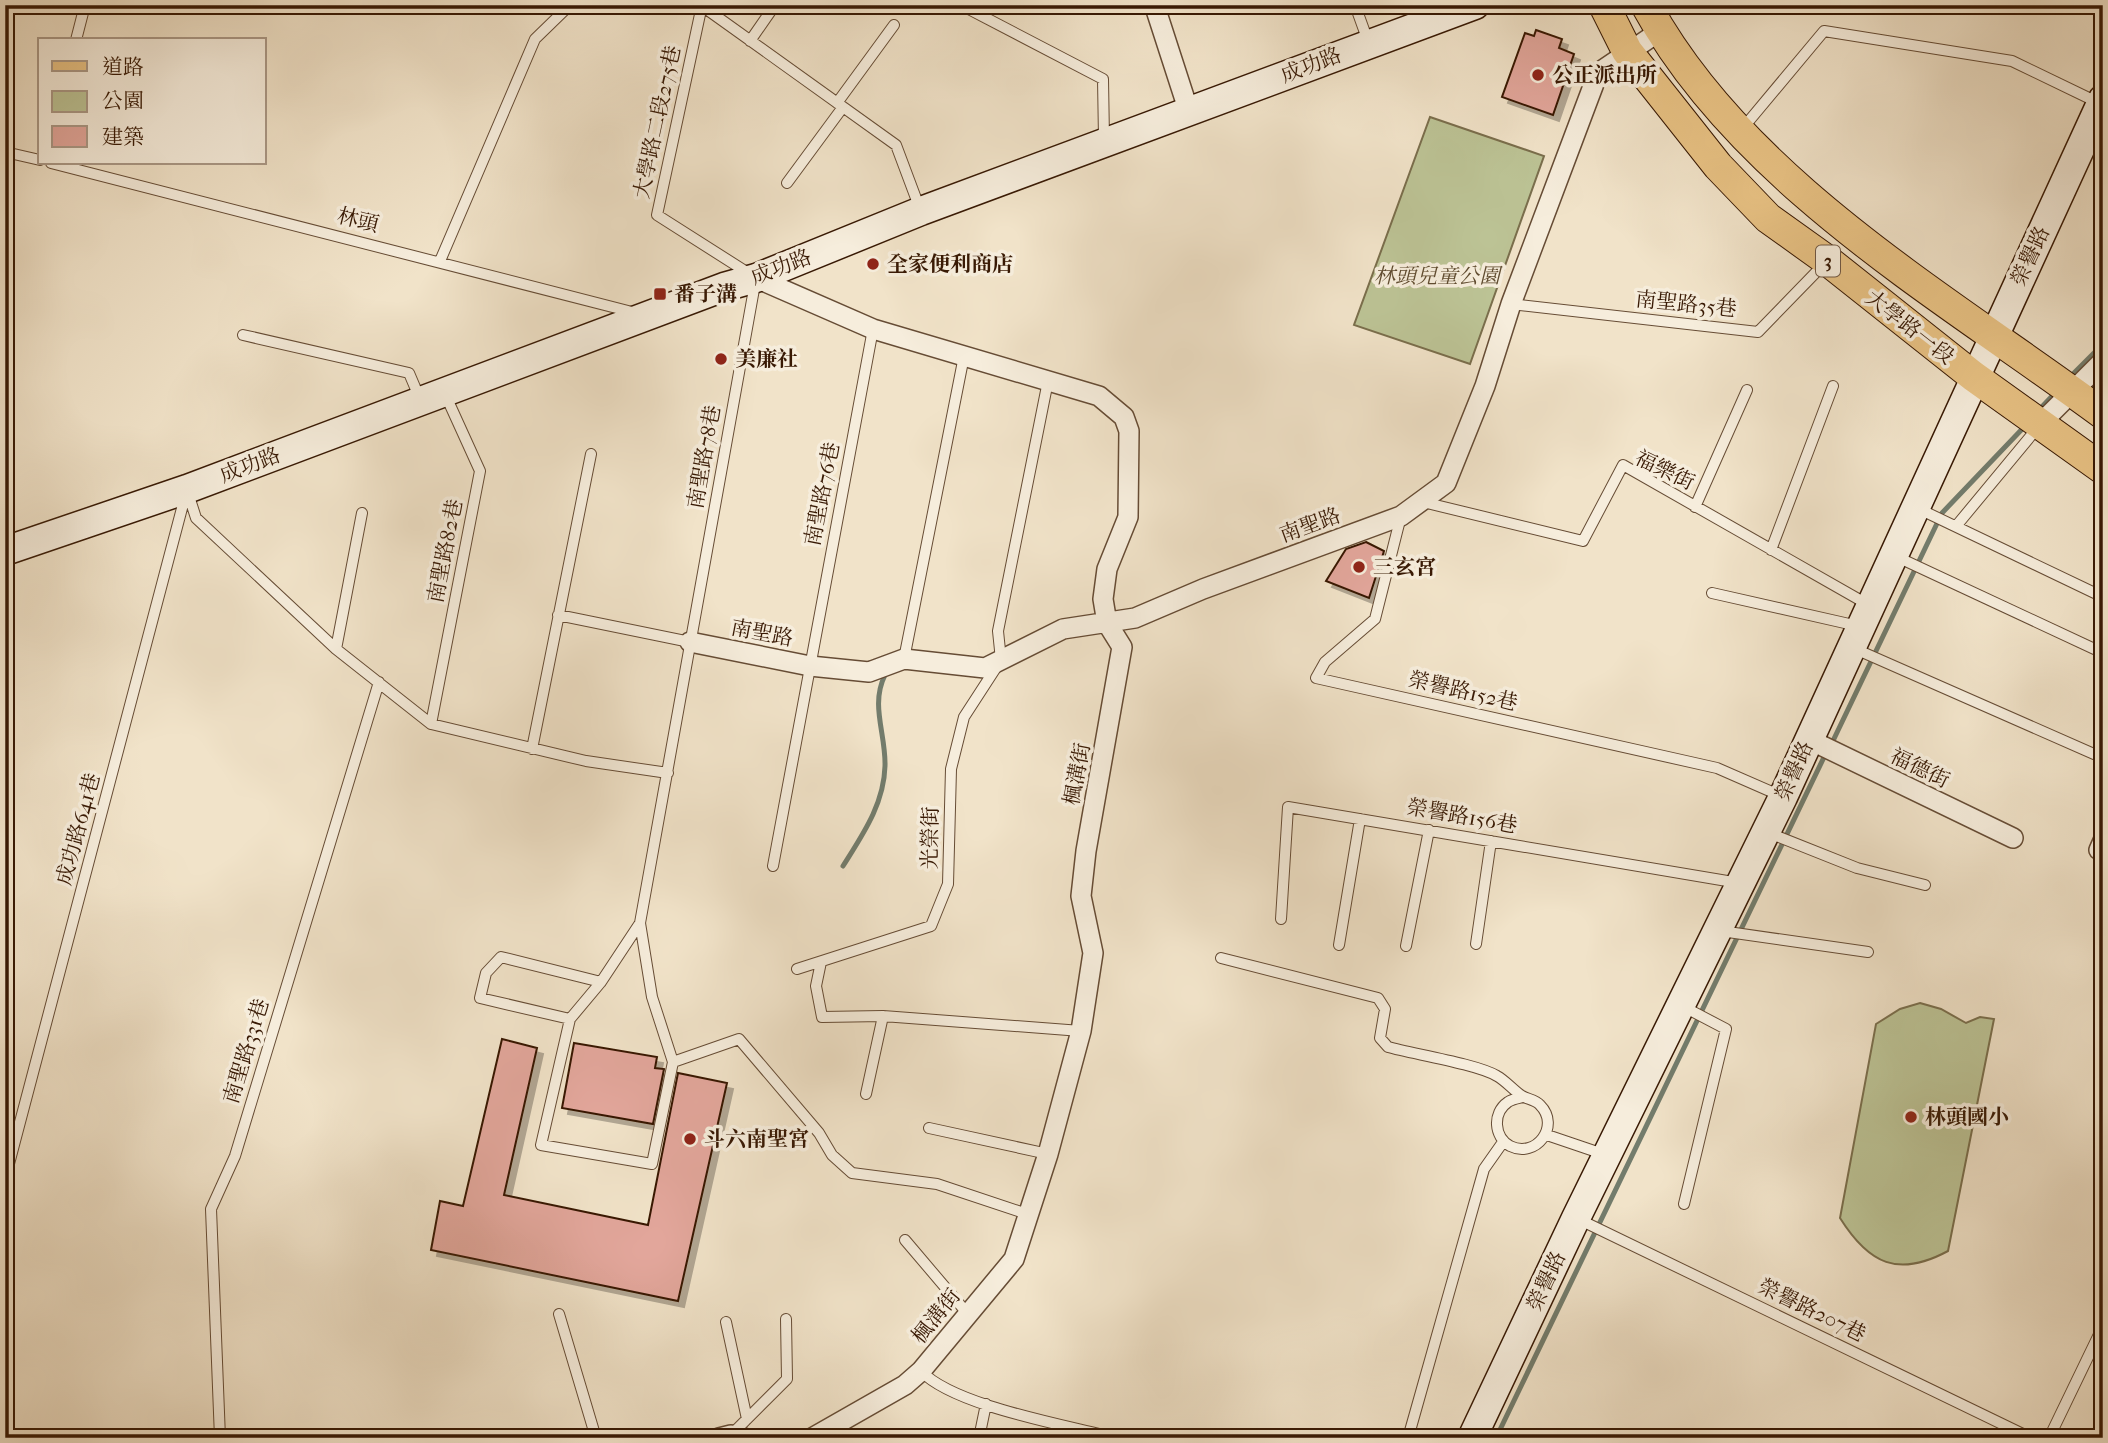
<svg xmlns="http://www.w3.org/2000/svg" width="2108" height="1443" font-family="'IM FELL French Canon','Noto Serif TC',serif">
<defs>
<filter id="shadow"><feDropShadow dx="6" dy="6" stdDeviation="0" flood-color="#0004"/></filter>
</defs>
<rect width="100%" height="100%" fill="#f1e3c9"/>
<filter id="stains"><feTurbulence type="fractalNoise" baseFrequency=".00286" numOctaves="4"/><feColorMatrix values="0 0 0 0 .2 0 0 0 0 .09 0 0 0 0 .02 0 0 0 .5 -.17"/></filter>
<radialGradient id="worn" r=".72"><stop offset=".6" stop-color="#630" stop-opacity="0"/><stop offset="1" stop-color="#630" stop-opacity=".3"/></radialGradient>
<path fill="#bcc395" stroke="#7a6e4c" stroke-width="2" d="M1430 117 1544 156 1470 364 1354 325Z
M1920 1003 1941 1009 1966 1023 1980 1017 1994 1019 1948 1251C1898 1278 1869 1264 1840 1218L1876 1024 1900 1009Z"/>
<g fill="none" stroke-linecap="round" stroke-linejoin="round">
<path stroke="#737c6c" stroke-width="5" d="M2068 379 2103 344
M2037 412 2057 391
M1831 745 1942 513 2026 425
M843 866C863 834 884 804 885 766 886 734 870 705 885 675
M1496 1438 1826 753"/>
</g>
<path fill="#e2a69b" stroke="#381904" stroke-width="2" filter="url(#shadow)" d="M1536 30 1562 39 1559 48 1574 54 1553 115 1502 97 1525 33 1534 36Z
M1366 542 1384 551 1369 598 1326 581 1346 549Z
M502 1039 537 1048 504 1195 648 1225 678 1073 727 1083 678 1301 431 1250 440 1201 463 1206Z
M574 1043 657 1057 655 1068 664 1069 653 1124 562 1108Z"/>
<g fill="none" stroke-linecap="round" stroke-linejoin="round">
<g stroke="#664c35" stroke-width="12">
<path id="lane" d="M961 5 1103 79 1104 139
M1355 5 1368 41
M702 6 896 145 920 209
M76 40 85 5
M750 41 775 5
M837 103 894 25
M1743 128 1824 31 2012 61 2097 102
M5 152 40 160
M51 163 632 312
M787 183 843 107
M440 261 535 39 570 5
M1511 304 1758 332 1826 262
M243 335 409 373 420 399
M187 490 196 518 336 649 431 724 586 761 668 773
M1423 502 1583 541 1623 465 1867 604
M1695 507 1747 390
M1917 508 2103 597
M1401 516 1375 619 1325 662 1316 678 1717 768 1781 796
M1957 525 2039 426
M1771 550 1833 386
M1895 556 2103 653
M1712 593 1858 626
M558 615 690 642
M1853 648 2103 758
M336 649 362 513
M904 659 964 356
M431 724 480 471 445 394
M532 749 591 454
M1769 833 1857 868 1925 885
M773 866 873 329
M1281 919 1288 807 1739 883
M640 923 601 982 570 1019 541 1145 652 1164 673 1062 652 997 640 923 756 278 657 215 702 5
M1721 931 1868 952
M1476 944 1491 841
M1339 945 1360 819
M1406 946 1429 830
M1221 958 1378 998 1385 1009 1380 1038 1388 1047C1413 1054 1477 1064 1497 1076 1506 1081 1513 1090 1522 1096 1527 1099 1536 1100 1540 1105 1561 1126 1536 1159 1510 1146 1494 1137 1492 1113 1508 1102 1512 1099 1519 1098 1523 1097
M821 962 816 986 822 1017 883 1016 1081 1031
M797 969 931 926 948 884 951 769 964 717 1001 660 998 631 1048 381
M570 1019 480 998 486 973 501 957 601 982
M673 1062 739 1039 819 1133 832 1155 852 1173 937 1184 1030 1215
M866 1094 883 1016
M929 1128 1048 1154
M1547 1135 1606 1155
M5 1179 186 493
M1684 1204 1726 1029 1684 1007
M1578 1219 2031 1438
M905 1240 967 1313
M559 1314 596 1438
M726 1322 747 1419
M921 1371C954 1406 1066 1425 1115 1438
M732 1434 787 1379 786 1319
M220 1438 211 1209 235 1156 379 682
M979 1438 986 1404
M1408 1438 1484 1169 1503 1142
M2049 1438 2103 1326"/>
</g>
<g stroke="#664c35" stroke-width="22">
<path id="street" d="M1158 5 1156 10 1189 112
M756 278 873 329 1099 396 1124 417 1129 431 1128 517 1107 569 1103 599 1107 623 1122 647 1086 851 1081 896 1093 953 1081 1031 1048 1154 1014 1259 921 1371 905 1385 812 1438
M2041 423 2103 361
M690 642 810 666 869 672 904 659 985 668 1063 629 1135 618 1203 589 1401 516 1446 483 1485 386 1511 304 1598 73 1660 31
M1808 739 2013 838
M2103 841 2099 850 2103 852
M719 1438 731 1435 744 1438"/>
</g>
<g stroke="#381904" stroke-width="31">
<path id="secondary" d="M5 551 187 489 724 287 756 278 921 211 1475 5
M1472 1438 1576 1218 1783 797 2103 99"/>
</g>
<g stroke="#381904" stroke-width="32">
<path id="primary" d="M1604 5 1627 51 1718 166 1768 218 1828 261 1973 376 2103 469
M1646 5C1741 181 1946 298 2103 414"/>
</g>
<use href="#lane" stroke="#f6eddc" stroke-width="10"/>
<use href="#street" stroke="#f6eddc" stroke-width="19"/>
<use href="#secondary" stroke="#f6eddc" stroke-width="28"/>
<use href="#primary" stroke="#e8c284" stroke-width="30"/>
</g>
<g fill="#8f2418" stroke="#f6eddc" stroke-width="2.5">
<circle cx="1538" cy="75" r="7"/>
<circle cx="873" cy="264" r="7"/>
<rect x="653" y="287" width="14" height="14" rx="3.5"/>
<circle cx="721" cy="359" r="7"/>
<circle cx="1359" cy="567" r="7"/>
<circle cx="1911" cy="1117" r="7"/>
<circle cx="690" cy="1139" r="7"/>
</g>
<g text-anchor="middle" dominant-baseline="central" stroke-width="7" stroke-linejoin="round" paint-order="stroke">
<rect fill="#f6eddc" stroke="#715945" stroke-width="2" x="1816" y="245.5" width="24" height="31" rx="5"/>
<g font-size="19" font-weight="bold" fill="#381904">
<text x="1828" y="261">3</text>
</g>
<g font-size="21" fill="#381904" stroke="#f6eddc">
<text transform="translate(1311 65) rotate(-21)">成功路</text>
<text transform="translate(657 122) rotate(-78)">大學路二段275巷</text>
<text transform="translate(358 220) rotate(14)">林頭</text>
<text transform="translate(2030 256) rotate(-65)">榮譽路</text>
<text transform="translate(781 267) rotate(-21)">成功路</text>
<text transform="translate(1686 304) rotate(6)">南聖路35巷</text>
<text transform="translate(1910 327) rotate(38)">大學路一段</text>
<text transform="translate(704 457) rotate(-80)">南聖路78巷</text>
<text transform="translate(250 465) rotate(-21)">成功路</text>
<text transform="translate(1665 470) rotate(26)">福樂街</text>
<text transform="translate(822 494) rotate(-79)">南聖路76巷</text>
<text transform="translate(1310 525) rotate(-20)">南聖路</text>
<text transform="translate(445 551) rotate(-79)">南聖路82巷</text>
<text transform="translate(762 633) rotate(11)">南聖路</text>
<text transform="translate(1463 691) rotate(13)">榮譽路152巷</text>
<text transform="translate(1920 768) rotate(26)">福德街</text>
<text transform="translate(1794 771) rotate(-66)">榮譽路</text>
<text transform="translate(1077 774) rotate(-79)">楓溝街</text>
<text transform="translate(1462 816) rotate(10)">榮譽路156巷</text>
<text transform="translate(78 829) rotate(-75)">成功路641巷</text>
<text transform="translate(930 838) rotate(-89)">光榮街</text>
<text transform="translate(246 1051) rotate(-73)">南聖路331巷</text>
<text transform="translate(1546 1281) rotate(-65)">榮譽路</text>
<text transform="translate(1812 1310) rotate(26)">榮譽路207巷</text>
<text transform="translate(936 1316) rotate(-51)">楓溝街</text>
</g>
<g font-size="21" font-weight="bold" fill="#381904" stroke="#f6eddc" text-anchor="start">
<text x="1552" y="75">公正派出所</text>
<text x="887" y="264">全家便利商店</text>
<text x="674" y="294">番子溝</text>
<text x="735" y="359">美廉社</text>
<text x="1373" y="567">三玄宮</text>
<text x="1925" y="1117">林頭國小</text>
<text x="704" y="1139">斗六南聖宮</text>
</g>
<g font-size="21" font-style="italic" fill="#604c30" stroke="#f6eddc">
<text x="1437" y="276">林頭兒童公園</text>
</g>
</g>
<rect width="2108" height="1443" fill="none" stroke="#f1e3c9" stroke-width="28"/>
<rect x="7" y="7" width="2094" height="1429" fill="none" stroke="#381904" stroke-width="3.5"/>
<rect x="14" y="14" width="2080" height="1415" fill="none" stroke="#381904" stroke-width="2"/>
<rect x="38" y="38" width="228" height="126" fill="#f6eddc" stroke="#aa9886" stroke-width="2"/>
<rect x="52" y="61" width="35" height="10" fill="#e8c284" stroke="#aa9886" stroke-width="2"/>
<text x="102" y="74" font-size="21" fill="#381904">道路</text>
<rect x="52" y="91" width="35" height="21" fill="#bcc395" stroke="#aa9886" stroke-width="2"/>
<text x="102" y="108" font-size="21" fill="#381904">公園</text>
<rect x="52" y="126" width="35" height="21" fill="#e2a69b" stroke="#aa9886" stroke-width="2"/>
<text x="102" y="144" font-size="21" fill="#381904">建築</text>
<rect width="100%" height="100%" filter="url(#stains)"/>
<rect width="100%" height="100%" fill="url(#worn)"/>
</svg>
